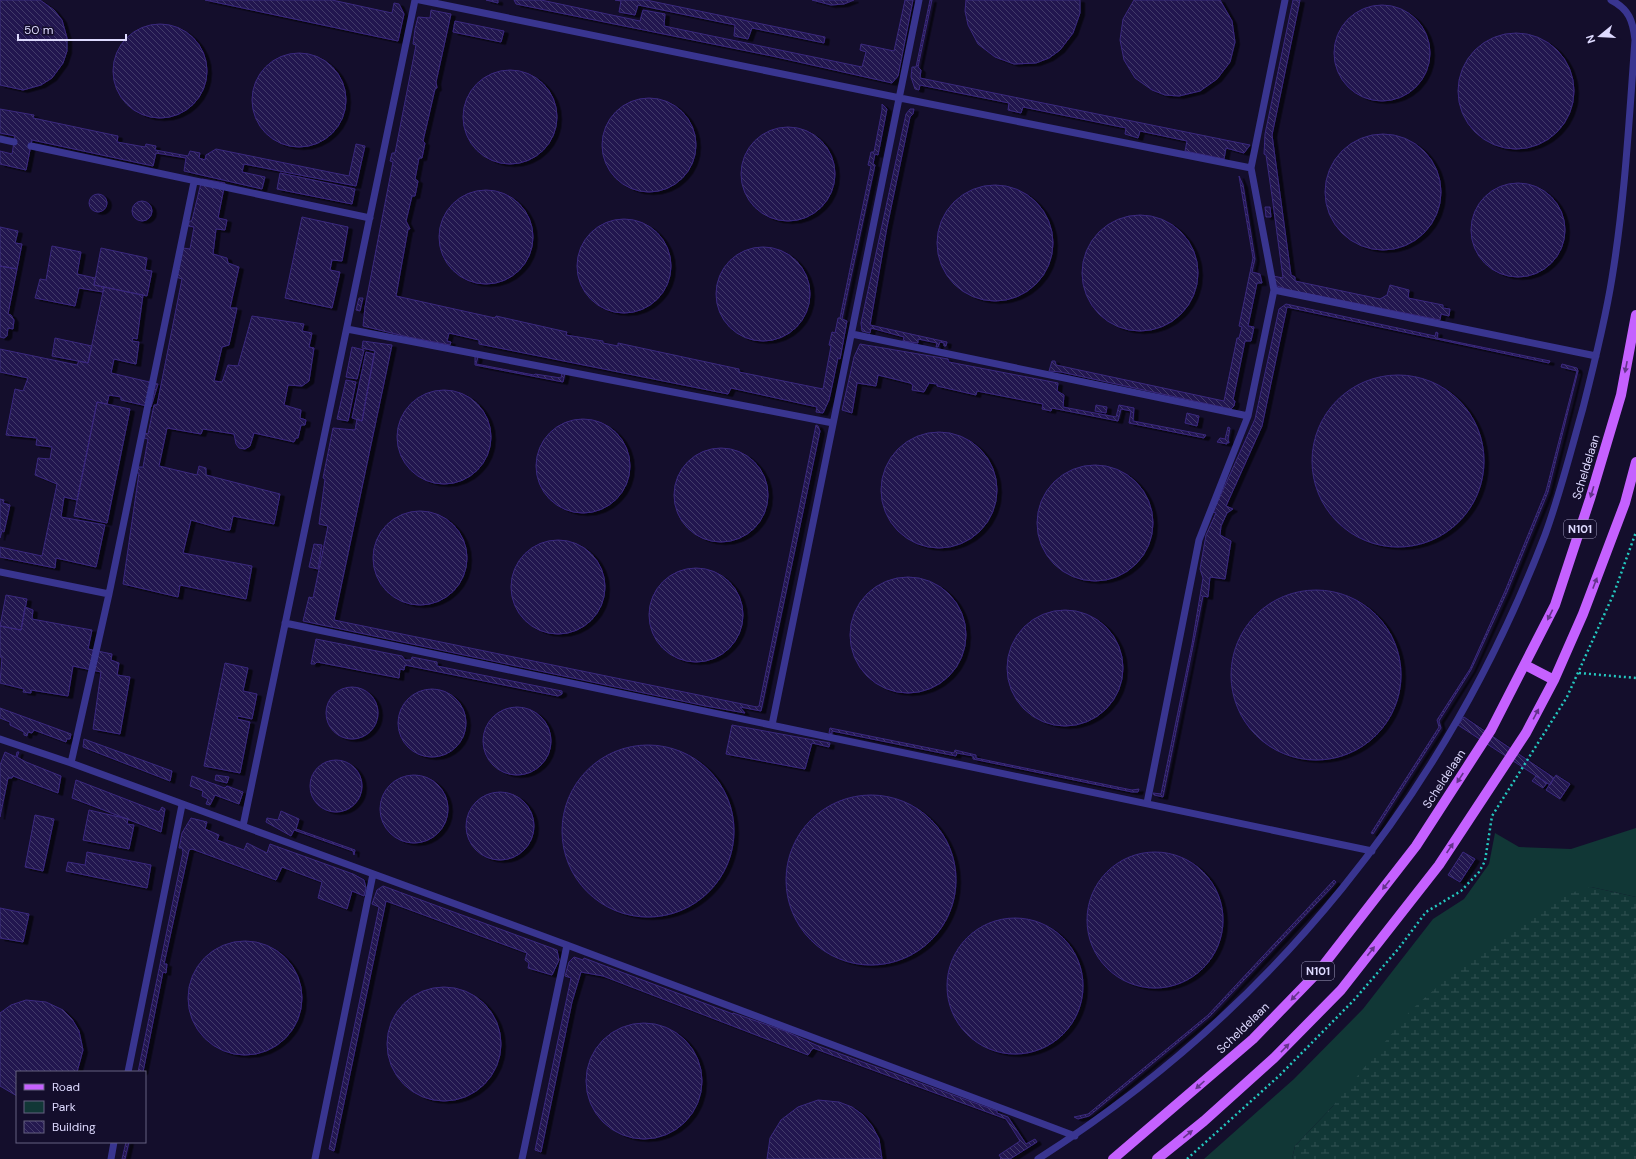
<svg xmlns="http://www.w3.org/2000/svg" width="1636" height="1159" font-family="'DM Sans',sans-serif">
<defs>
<pattern id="wetland-marsh" width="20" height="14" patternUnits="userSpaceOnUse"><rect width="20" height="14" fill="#113736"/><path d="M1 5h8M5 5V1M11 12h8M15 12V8" fill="none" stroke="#335354"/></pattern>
<pattern id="building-back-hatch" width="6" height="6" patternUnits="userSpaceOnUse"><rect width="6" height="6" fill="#24194f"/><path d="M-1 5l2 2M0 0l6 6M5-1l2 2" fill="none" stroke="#433a69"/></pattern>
<filter id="shadow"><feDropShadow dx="4.5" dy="2.5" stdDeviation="0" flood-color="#0009"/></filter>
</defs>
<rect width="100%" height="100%" fill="#140e2c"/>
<path fill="#113736" d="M1636 828V897L1591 887 1333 1106 1295 1146 1292 1159H1204L1294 1079 1363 1009 1433 919 1464 899 1489 864 1495 833 1519 847 1571 849Z"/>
<path fill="url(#wetland-marsh)" d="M1591 887 1636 897V1159H1292L1295 1146 1333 1106 1410 1011 1472 956 1557 897Z"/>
<path fill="url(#building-back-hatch)" stroke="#3a287e" filter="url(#shadow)" d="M0 0H40L54 10 62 20 67 38V51L63 63 52 78 41 85 23 90 0 85Z
M205 0H332L392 13 394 3 399 4 404 14 398 41Z
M486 0H498V3Z
M514 0H541L640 21 643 10 665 14 664 26 862 67 866 52 860 50 861 44 894 51 905 0H913L898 76 892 83 772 56 516 4Z
M615 0H646L825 37 824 43 752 28 748 39 734 36 735 25 638 5 635 15 619 12 621 1Z
M812 0H854L844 4 831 5Z
M930 0H932L918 67 921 70 920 78 1250 145 1244 153 1226 148 1224 159 1185 151 1187 141 1140 131 1138 138 1125 134 1126 128 1023 107 1021 113 1008 110 1009 103 920 85 919 90 915 89 911 77 912 67H916Z
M966 0H1080V13L1073 33 1060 50 1049 58 1036 63 1014 64 995 57 978 44 968 25 965 11Z
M1220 0 1232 21 1235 42 1230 62 1217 79 1200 91 1179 96 1165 95 1152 90 1135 78 1124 60 1120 40 1123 19 1134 0Z
M1293 0H1300L1272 135 1291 275 1295 277V281L1380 299 1387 295 1390 285 1409 290 1408 298 1443 305V308L1450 309 1449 316 1441 314 1440 320 1289 290 1274 285 1273 276 1283 278 1272 196 1266 155 1264 154 1265 134Z
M1334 53a48 48 0 1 1 96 0a48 48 0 1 1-96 0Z
M431 10 451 14 436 82 437 88 435 89 423 141 425 143 422 158H419L415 179 418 181 415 196H412L406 221 410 229H408L396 296 495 318 496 316 567 332 566 335 603 341V343L618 346V343L739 369V372L823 389 831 346 829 345 832 332 835 333 838 318H840L871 166 868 165 871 152H874L882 110V104L887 109 878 155 875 154 873 164 875 165 842 319 847 321 840 359 838 358 829 400 823 413 816 412 817 407 731 388 728 394 479 344V340L449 333 447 341 451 342 450 345 408 337 363 326 365 307 393 162 390 161 392 153H395L416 45 413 44 415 29 418 17 430 18Z
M455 21 504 31 501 42 453 32Z
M113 71a47 47 0 1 1 94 0a47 47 0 1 1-94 0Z
M1458 91a58 58 0 1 1 116 0a58 58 0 1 1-116 0Z
M252 100a47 47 0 1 1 94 0a47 47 0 1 1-94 0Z
M463 117a47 47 0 1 1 94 0a47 47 0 1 1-94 0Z
M602 145a47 47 0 1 1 94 0a47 47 0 1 1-94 0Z
M0 109 34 115 33 118 118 136 117 142 145 147 146 144 156 146 155 150 188 156 190 151 200 153 199 158 205 160 206 155 216 149 349 176 356 144 365 146 356 186 244 164 242 172 265 177 262 189 184 171 186 158 156 153 153 166 32 140 26 170 0 164V151L12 154 15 136 0 133Z
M910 109H914L913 114 910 117 887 227 870 325 947 342 946 346H944V343L940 342 938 347H936L937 343 918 339V343L903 341 904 337 871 328 870 333 862 331 861 323 906 114Z
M741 174a47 47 0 1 1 94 0a47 47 0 1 1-94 0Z
M1325 192a58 58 0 1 1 116 0a58 58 0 1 1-116 0Z
M280 173 355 189 352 204 277 189Z
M1239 176 1243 185 1255 259 1252 272 1260 274 1262 283H1257L1248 326 1254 327 1251 341H1245L1233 400 1235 401 1234 406 1231 409 1061 372 1049 371 1052 361H1055L1056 365 1224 401 1237 338H1239L1242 327 1239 326 1253 258Z
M202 179 225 183 218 218 227 220 225 230 216 229 213 254 227 258 228 263 239 267 230 308H237L229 345 222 347 214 381 222 382 228 365 238 366 252 316 304 324 302 331 312 333 309 347 314 348 309 381 302 386 288 385 284 405 301 410 300 418 306 420 305 425H301L298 438H296L294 442 254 433 250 446 245 449 239 448 236 444 234 434 203 429 201 434 167 428 159 466 197 475 199 466 206 468V475L280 494 274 524 233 516 230 530H226L191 520 183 553 252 566 246 599 180 585 178 597 123 584 139 473H137L138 467H143L148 439 144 438 145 433 148 434 154 405H157L182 279 176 277 183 248 190 249 194 227 188 226 189 222 192 220Z
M1471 230a47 47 0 1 1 94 0a47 47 0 1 1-94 0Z
M937 243a58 58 0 1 1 116 0a58 58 0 1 1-116 0Z
M439 237a47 47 0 1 1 94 0a47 47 0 1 1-94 0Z
M89 203a9 9 0 1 1 18 0a9 9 0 1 1-18 0Z
M132 211a10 10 0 1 1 20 0a10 10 0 1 1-20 0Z
M1265 207H1270L1271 217H1266Z
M1082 273a58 58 0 1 1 116 0a58 58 0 1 1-116 0Z
M302 217 348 227 342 261 332 260 330 270 340 272 332 308 285 298Z
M577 266a47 47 0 1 1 94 0a47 47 0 1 1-94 0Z
M0 227 18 231 15 243 22 244 17 269 0 266Z
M52 246 81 252 77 274 95 278 94 285 104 287 103 292 79 288 75 306 35 298 40 279 46 280Z
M716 294a47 47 0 1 1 94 0a47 47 0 1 1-94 0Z
M101 248 147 258 145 270 152 271 147 296 94 285Z
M0 266 17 269 8 314 11 315 14 320 13 329 8 328 7 336 4 338 0 337Z
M104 287 143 295 137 339 133 338 132 341 139 342 136 364 114 359 111 373 158 384 151 407 121 400V397L109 395 107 404 97 402 77 500 64 497 61 517 105 525 96 567 56 558 55 568 0 557V547L42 556 57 484 35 475 38 458 50 459 52 447 36 445 37 438 6 435 15 389 23 391 28 378 0 372V349L77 365 79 361 88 363Z
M359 298H363L360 311 356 310Z
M1286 304 1435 336 1436 332 1438 333 1437 338 1550 361 1549 363 1287 307 1262 426 1226 506 1233 509 1227 513 1221 526 1220 535 1231 541 1225 579 1210 577 1208 597 1203 596 1163 797 1154 795 1153 793 1161 794 1192 644 1203 578 1200 569 1206 535 1216 513 1213 512 1255 419 1279 309Z
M55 338 92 346 88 363 52 356Z
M363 341 392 345 334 620 757 707 759 706 816 425 818 426 820 431 761 711 740 707 745 713 706 706 303 621 309 597 313 598 328 526 319 524 325 479 323 478 333 428 355 430 357 419 362 421 365 404 375 351 362 348Z
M860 344 948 359 949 362 1058 383 1057 391 1064 395 1063 407 1116 417 1119 405 1134 408 1133 421 1206 435 1204 438 1129 423 1131 411 1121 409 1118 421 1052 408 1051 411 1042 409 1043 404 977 391 976 395 937 386V384L929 383 924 392 912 390 913 385 910 383 878 375 876 386 857 383 852 413 842 410 854 357Z
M352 347 364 350 357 379 346 377Z
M366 352 374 354 362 421 352 418Z
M475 356 478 357 476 364 534 375 535 374 561 378 562 372 565 373 563 382 475 365Z
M1562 364 1577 368 1578 371 1548 492 1507 592 1471 670 1439 721 1441 728 1373 834 1371 833 1439 727 1437 720 1470 669 1505 591 1546 491 1577 371 1561 367Z
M1312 461a86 86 0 1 1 172 0a86 86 0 1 1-172 0Z
M346 380 356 382 348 421 337 419Z
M397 437a47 47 0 1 1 94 0a47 47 0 1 1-94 0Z
M97 402 130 409 107 523 74 516Z
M1096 405 1107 407 1106 413 1095 411Z
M1187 413 1199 416 1197 426 1185 423Z
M536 466a47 47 0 1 1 94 0a47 47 0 1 1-94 0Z
M1228 427 1230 428 1228 439 1229 443 1227 442V444L1217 442 1220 438 1225 439Z
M881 490a58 58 0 1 1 116 0a58 58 0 1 1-116 0Z
M674 495a47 47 0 1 1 94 0a47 47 0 1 1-94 0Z
M1037 523a58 58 0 1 1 116 0a58 58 0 1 1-116 0Z
M0 499 4 500 3 503 10 505 4 532 2 531 0 538Z
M373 558a47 47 0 1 1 94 0a47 47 0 1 1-94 0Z
M511 587a47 47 0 1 1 94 0a47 47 0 1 1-94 0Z
M314 544 322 545 318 569 309 567Z
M649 615a47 47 0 1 1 94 0a47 47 0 1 1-94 0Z
M850 635a58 58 0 1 1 116 0a58 58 0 1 1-116 0Z
M1231 675a85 85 0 1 1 170 0a85 85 0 1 1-170 0Z
M6 595 27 599 21 630 0 626Z
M25 607 33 610 32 619 92 630 88 649 112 654 111 660 119 663 117 675 130 677 120 734 93 729 101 672 73 666 68 696 31 690V693L23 692 24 689 0 683 2 657H0V626L21 630Z
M1007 668a58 58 0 1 1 116 0a58 58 0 1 1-116 0Z
M316 639 402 656 405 660H411L412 657 437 662V666L562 691V694L558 696 405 665 404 670 400 669 399 678 317 662 315 664H311Z
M225 663 248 668 243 691 257 694 252 719 238 716 237 719 250 722 240 773 204 766Z
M326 713a26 26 0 1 1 52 0a26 26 0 1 1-52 0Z
M398 723a34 34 0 1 1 68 0a34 34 0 1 1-68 0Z
M483 741a34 34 0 1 1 68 0a34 34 0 1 1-68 0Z
M0 708 71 734 70 739H67L66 742 34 730 32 733 28 732 27 736 24 735V732L10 725V722L0 718Z
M1464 717 1554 778 1550 785 1458 725Z
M732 725 830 743 829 747 812 743 805 769 726 754Z
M830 728 954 753 955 750 976 755V758L1132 790 1139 789 1138 792H1132L973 759V756L957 753 956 756 832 731V734L829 733Z
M84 739 172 771 170 781 83 747Z
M562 831a86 86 0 1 1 172 0a86 86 0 1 1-172 0Z
M5 752 16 757 17 752H19L17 757 26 762 61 776 58 793 13 776 12 778H8L0 817V765Z
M310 786a26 26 0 1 1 52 0a26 26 0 1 1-52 0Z
M380 809a34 34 0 1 1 68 0a34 34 0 1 1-68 0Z
M216 775 229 777 227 783 215 780Z
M1556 775 1570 784 1560 799 1546 790Z
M192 776 225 788 227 786 243 792 239 804 215 795 210 805 206 804 208 799 202 796 203 791 190 786Z
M1536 776 1547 783 1543 788 1532 781Z
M76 780 159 812 162 807 165 809 161 832 72 798Z
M466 826a34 34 0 1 1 68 0a34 34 0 1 1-68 0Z
M786 880a85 85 0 1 1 170 0a85 85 0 1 1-170 0Z
M89 810 128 819 127 824 134 825 129 849 83 840Z
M281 811 299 819 296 829 355 850 354 855 353 851 294 830 291 836 266 822 267 818 278 820Z
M35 815 54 819 43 871 25 867Z
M191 818 207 822 205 829 219 835 217 840 244 850 247 843 267 853 270 844 353 874 364 880 366 888 364 896 352 891 347 909 318 898 322 882 282 867 276 880 192 849 189 850 164 964H167L166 973 163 972 143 1072H138L183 852 182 848H179L182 833Z
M87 852 151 865 147 888 66 871 68 862 85 865Z
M1463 852 1475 859 1460 882 1448 875Z
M1087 920a68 68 0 1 1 136 0a68 68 0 1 1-136 0Z
M1334 880 1336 882 1332 887 1210 1016 1089 1116 1078 1119 1074 1117 1088 1114 1208 1015Z
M383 886 557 950 559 960 552 975 528 968 529 963 525 960 527 953 386 901 334 1151 329 1149 379 907 372 904 377 890Z
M0 908 29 914 23 942 0 938Z
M947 986a68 68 0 1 1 136 0a68 68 0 1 1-136 0Z
M188 998a57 57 0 1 1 114 0a57 57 0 1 1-114 0Z
M574 957 583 960 584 958 733 1014V1013L785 1031 816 1045 997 1111V1113L1008 1117 1026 1144 1035 1139 1037 1142 1010 1159H1000L1001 1158 999 1155 1020 1141 1006 1119 813 1048 808 1055 603 976 581 972 572 1002 541 1152 535 1150 571 978 565 976 569 962Z
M387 1044a57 57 0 1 1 114 0a57 57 0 1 1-114 0Z
M26 1000 46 1002 63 1010 72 1019 79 1031 83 1050 77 1072H17V1096L0 1086V1013L11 1005Z
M586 1081a58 58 0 1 1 116 0a58 58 0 1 1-116 0Z
M818 1100 839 1102 852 1107 863 1115 872 1126 879 1139 882 1159H767L770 1138 781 1120 798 1107Z
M126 1142H129L125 1159H122Z"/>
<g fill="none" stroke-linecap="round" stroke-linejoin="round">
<path stroke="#24c9c0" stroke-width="2.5" stroke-dasharray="2 3" stroke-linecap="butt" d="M1579 673 1636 678
M1187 1159 1280 1075 1354 1000 1399 948 1426 912 1461 891 1479 872 1485 861 1492 816 1567 697 1614 593 1636 532"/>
<path stroke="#393590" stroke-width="7" d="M420 0 900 98 1251 168
M0 139 14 142
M31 146 370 218
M1274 290 1596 356
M347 329 833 423
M852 334 1248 416
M0 572 109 594
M285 623 1372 851
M772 725 919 0
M0 739 71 763 567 945 1075 1136
M71 763 109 594 194 182
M1147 803 1199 540 1248 416 1274 290 1251 168 1285 0
M243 826 415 0
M128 1072 182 805
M111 1159 114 1142
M315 1159 373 874
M522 1159 567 945
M1038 1159C1273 1009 1445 795 1545 535 1560 494 1571 450 1583 408 1594 365 1605 322 1612 278 1625 199 1629 120 1635 40 1633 21 1629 9 1611 0"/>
<path stroke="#c561ff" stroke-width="10" d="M1525 665 1554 680
M1113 1159 1253 1039 1318 972 1416 846 1491 730 1555 605 1590 499 1621 395 1636 315
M1157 1159 1204 1121 1274 1058 1341 990 1439 865 1526 733 1554 680 1583 614 1625 503 1636 462"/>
</g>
<defs><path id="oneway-solid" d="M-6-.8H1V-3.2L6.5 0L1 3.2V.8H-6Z"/></defs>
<g fill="#64338b">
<use href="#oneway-solid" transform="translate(1626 367) rotate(101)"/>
<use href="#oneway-solid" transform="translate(1592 492) rotate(107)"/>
<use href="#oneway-solid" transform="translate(1595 583) rotate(-69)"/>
<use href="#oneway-solid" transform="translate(1550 615) rotate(116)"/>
<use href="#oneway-solid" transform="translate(1536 714) rotate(-62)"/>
<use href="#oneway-solid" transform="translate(1460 778) rotate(123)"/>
<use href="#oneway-solid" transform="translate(1450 848) rotate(-56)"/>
<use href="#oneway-solid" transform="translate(1386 885) rotate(128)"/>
<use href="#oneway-solid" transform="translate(1371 951) rotate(-52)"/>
<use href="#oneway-solid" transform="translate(1295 996) rotate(134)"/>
<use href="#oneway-solid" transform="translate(1285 1048) rotate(-46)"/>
<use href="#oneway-solid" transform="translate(1200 1085) rotate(138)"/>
<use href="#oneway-solid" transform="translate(1188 1134) rotate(-39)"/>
</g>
<g text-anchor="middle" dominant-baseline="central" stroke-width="4" stroke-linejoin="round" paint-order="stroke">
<g fill="#140e2c" stroke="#a19dc0" stroke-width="1">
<rect x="1564" y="520" width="32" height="18" rx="3"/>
<rect x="1302" y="962" width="32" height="18" rx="3"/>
</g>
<g font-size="11" font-weight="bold" fill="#dedaff">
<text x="1580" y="529">N101</text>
<text x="1318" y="971">N101</text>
</g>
<g font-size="12" fill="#dedaff" stroke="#140e2c">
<text transform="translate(1586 467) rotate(-73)">Scheldelaan</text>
<text transform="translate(1444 779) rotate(-57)">Scheldelaan</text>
<text transform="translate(1243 1028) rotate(-44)">Scheldelaan</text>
</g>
</g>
<rect x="16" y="1071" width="130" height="72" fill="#140e2c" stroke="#656080"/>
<rect x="24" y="1084" width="20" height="6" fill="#c561ff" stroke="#656080"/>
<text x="52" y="1091" font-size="12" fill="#dedaff">Road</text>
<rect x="24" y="1101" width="20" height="12" fill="#113736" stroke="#656080"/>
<text x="52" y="1111" font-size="12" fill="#dedaff">Park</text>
<rect x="24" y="1121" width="20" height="12" fill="url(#building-back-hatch)" stroke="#656080"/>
<text x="52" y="1131" font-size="12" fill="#dedaff">Building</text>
<g transform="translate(1600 36) rotate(252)" stroke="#140e2c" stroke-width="3" paint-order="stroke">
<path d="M0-3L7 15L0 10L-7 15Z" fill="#dedaff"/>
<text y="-6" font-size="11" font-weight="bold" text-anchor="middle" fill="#dedaff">N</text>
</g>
<path d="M18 34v6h108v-6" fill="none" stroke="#dedaff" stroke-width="2"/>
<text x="24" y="34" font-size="12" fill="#dedaff" stroke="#140e2c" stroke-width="3" paint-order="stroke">50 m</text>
</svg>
